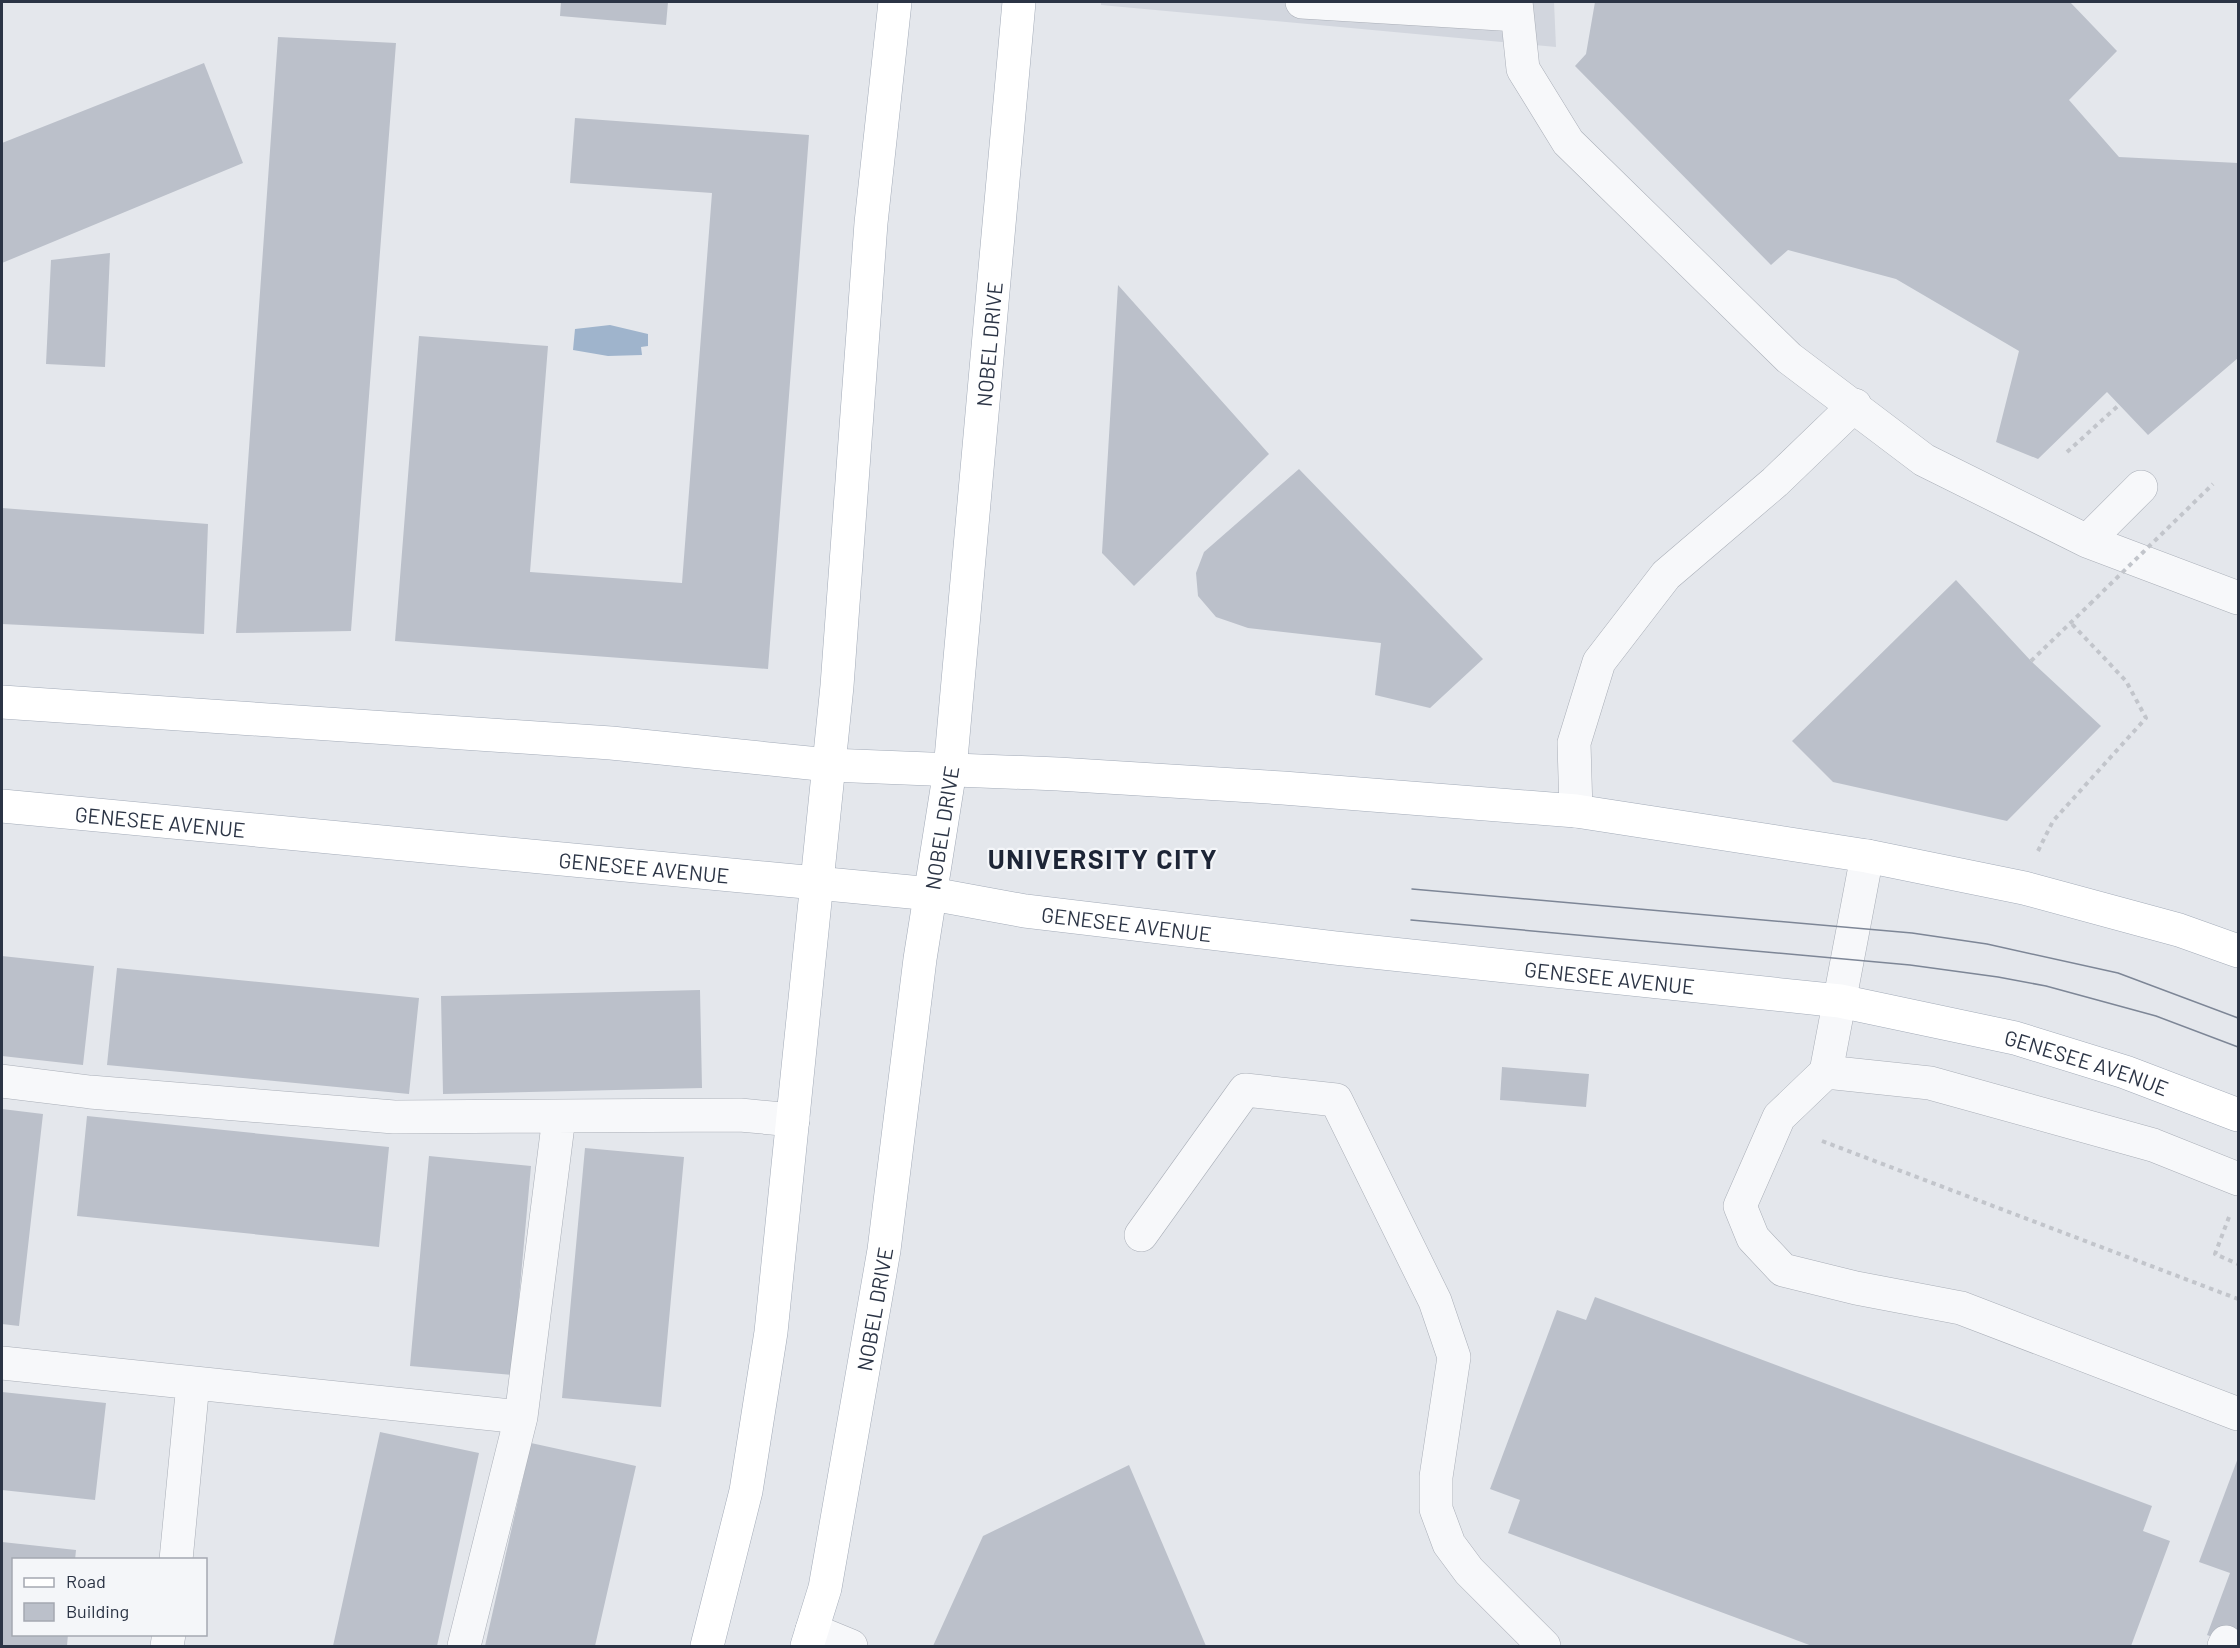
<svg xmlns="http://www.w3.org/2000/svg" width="2240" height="1648" font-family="Barlow,sans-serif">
<rect width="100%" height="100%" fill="#e4e7ec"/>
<path fill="#d2d6de" d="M1101 2H1554L1556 47 1101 5Z"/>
<path fill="#9fb4cc" d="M610 325 648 334V346L641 347 642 355 608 356 573 350 575 329Z"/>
<path fill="#bbc0ca" d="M561 2H668L666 25 560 16Z
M1595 2H2070L2117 51 2069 100 2119 157 2238 163V358L2148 435 2107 392 2038 459 1996 442 2019 351 1896 279 1788 250 1771 265 1575 66 1586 54Z
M278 37 396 43 351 631 236 633Z
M204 63 243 163 2 263V143Z
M575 118 809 135 768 669 395 641 419 336 548 346 530 572 682 583 712 193 570 183Z
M110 253 105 367 46 364 51 260Z
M1118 285 1269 454 1134 586 1102 553Z
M1299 469 1483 659 1430 708 1375 695 1381 643 1248 628 1216 617 1198 596 1196 573 1204 552Z
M2 508 208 524 204 634 2 624Z
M1956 580 2031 661 2101 726 2007 821 1833 782 1792 741Z
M2 956 94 966 83 1065 2 1056Z
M117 968 419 998 409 1094 107 1065Z
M700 990 702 1088 443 1094 441 996Z
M1502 1067 1589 1074 1586 1107 1500 1100Z
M2 1109 43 1114 19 1326 2 1324Z
M87 1116 389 1147 379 1247 77 1216Z
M585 1148 684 1157 661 1407 562 1398Z
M429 1156 531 1166 512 1375 410 1366Z
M1595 1297 2152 1506 2143 1531 2170 1541 2131 1646H1812L1508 1533 1520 1500 1490 1489 1557 1310 1586 1320Z
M2 1392 106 1403 95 1500 2 1490Z
M380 1432 479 1453 437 1646H333Z
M531 1443 636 1466 595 1646H485Z
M2238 1458V1646L2207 1635 2230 1573 2199 1562Z
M1129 1465 1206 1646H933L983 1536Z
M2 1542 76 1550 75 1560H14V1634H68L67 1646H2Z"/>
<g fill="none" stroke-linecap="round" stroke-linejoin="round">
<g stroke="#a9aeb7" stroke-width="34">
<path id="minor" d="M1302 2 1517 15
M1516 2 1523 69 1568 142 1789 358 1924 460 2087 541 2238 598
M2087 541 2141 487
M1576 811 1574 743 1599 662 1666 575 1775 482 1855 405
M1867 856 1826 1072 1779 1117 1740 1206 1753 1238 1783 1270 1856 1288 1961 1308 2238 1414
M1826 1072 1930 1083 2153 1145 2238 1179
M2 1081 90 1092 394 1117 740 1115 793 1120
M1141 1235 1245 1090 1336 1100 1435 1301 1454 1357 1436 1477V1509L1449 1544 1469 1571 1544 1646
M2 1363 521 1417
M176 1560 193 1383
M812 1630 851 1646
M167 1646 169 1634
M464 1646 521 1417 559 1117
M2224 1646 2226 1642"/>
</g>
<g stroke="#a3abb8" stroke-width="34">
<g id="major">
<path d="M2 702 611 743 829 765 1058 774 1283 788 1576 811 1867 856 2024 888 2179 930 2238 951"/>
<path id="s1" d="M2 806 932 894 1025 911 1335 948 1840 1001 2015 1038 2125 1072 2238 1115"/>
<path d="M707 1646 746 1491 771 1332 837 686 871 223 895 2"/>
<path id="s2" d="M807 1646 825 1588 884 1250 920 959 950 770 1019 2"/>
</g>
</g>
<path stroke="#c2c5cb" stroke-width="4" stroke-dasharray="4.5 4.5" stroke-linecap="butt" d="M2067 452 2120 404
M2031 661 2090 604
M2038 851 2053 821 2146 718 2126 681 2071 623
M1822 1141 2238 1299
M2229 1217 2215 1254 2238 1264"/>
<use href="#minor" stroke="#f7f8fa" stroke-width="33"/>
<use href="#major" stroke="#fff" stroke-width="33"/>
<path stroke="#7d8696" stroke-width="1.5" d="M1412 889 1912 933 1987 944 2118 973 2238 1018
M1411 920 1910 965 1998 977 2046 986 2156 1016 2238 1047"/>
<path stroke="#c2c5cb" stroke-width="4" stroke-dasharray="4.5 4.5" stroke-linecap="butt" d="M2090 604 2213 484"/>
</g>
<g text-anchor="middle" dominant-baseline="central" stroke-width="4.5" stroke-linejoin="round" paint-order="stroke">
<g font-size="21" fill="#2b3445" stroke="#f4f6f9">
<text stroke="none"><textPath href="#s2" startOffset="1316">NOBEL DRIVE</textPath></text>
<text stroke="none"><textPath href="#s1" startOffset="159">GENESEE AVENUE</textPath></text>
<text stroke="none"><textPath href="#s2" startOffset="830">NOBEL DRIVE</textPath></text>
<text stroke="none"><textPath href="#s1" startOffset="645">GENESEE AVENUE</textPath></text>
<text stroke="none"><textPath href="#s1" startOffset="1131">GENESEE AVENUE</textPath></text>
<text stroke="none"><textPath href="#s1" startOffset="1617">GENESEE AVENUE</textPath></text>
<text stroke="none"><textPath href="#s1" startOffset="2103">GENESEE AVENUE</textPath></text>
<text stroke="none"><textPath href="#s2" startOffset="344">NOBEL DRIVE</textPath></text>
</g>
<g font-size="27" font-weight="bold" letter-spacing="1.5" fill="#1d2536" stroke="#f4f6f9">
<text x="1103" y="858">UNIVERSITY CITY</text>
</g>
</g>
<rect width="2240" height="1648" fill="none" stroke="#2b3445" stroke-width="6"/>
<rect x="12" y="1558" width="195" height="78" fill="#f4f6f9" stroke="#a4a8b1" stroke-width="1.5"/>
<rect x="24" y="1578" width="30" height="9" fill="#ffffff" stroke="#a4a8b1" stroke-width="1.5"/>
<text x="66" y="1588" font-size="18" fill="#2b3445">Road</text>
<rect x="24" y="1603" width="30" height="18" fill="#bbc0ca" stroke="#a4a8b1" stroke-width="1.5"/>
<text x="66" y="1618" font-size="18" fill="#2b3445">Building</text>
</svg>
